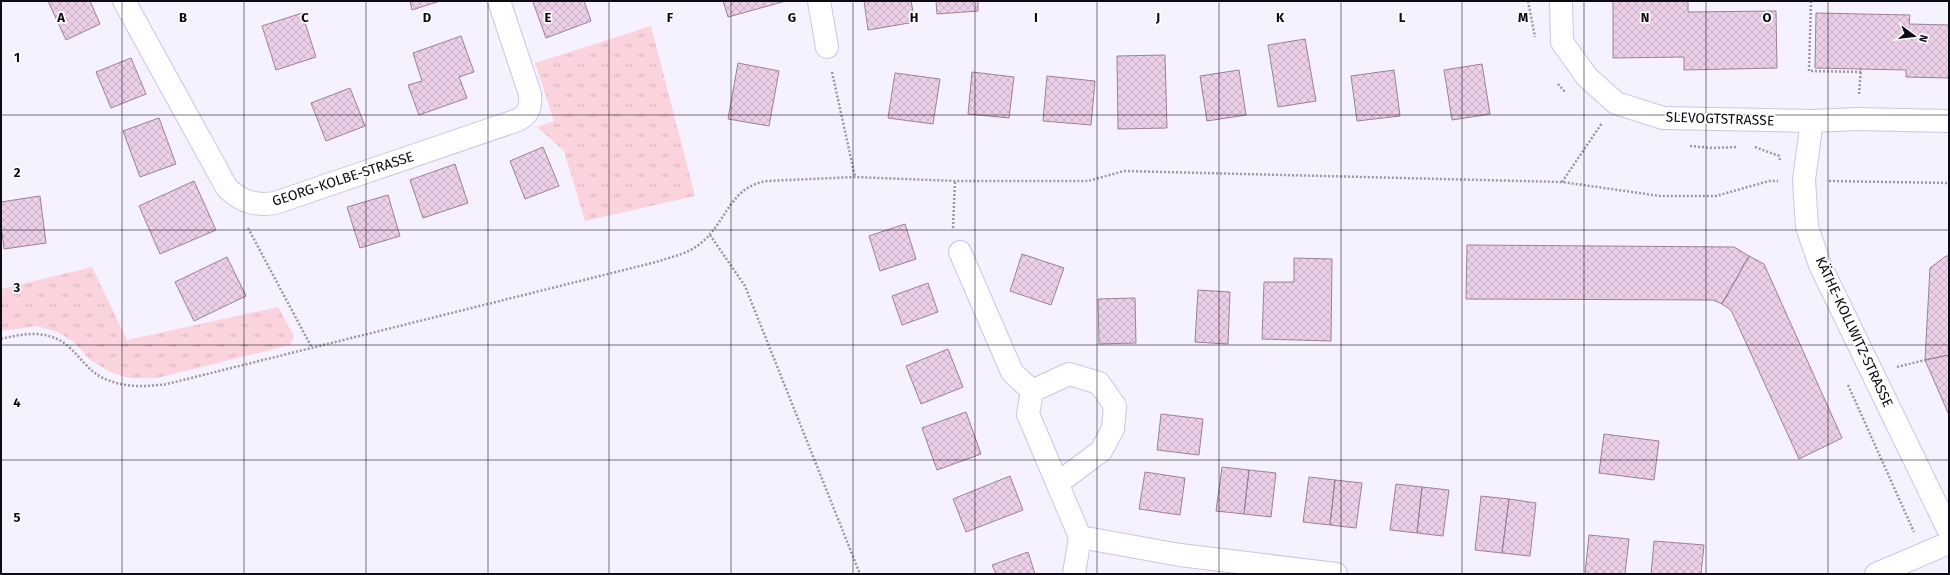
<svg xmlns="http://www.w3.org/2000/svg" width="1950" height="575" font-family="'Fira Sans',sans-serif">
<defs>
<pattern id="grass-tufts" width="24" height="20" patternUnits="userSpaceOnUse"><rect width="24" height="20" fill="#fbd3dd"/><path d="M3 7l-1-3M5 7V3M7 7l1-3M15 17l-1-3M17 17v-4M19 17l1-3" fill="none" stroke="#d6b4bd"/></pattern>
<pattern id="building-cross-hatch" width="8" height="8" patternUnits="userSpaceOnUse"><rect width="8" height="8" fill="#ebcee7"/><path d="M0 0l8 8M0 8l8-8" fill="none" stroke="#c8b0c5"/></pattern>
</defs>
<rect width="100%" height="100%" fill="#f6f1ff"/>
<path fill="url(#grass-tufts)" d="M651 26 695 196 585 221 564 151 537 127 554 121 535 63Z
M92 267 127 340 278 307 294 336 290 345 157 378H129L110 372 89 359 74 342 58 332 37 326 1 331V289Z"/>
<path fill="url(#building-cross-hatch)" stroke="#9c8198" d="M48 1H90L100 24 66 40Z
M410 1H440L412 10Z
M536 1H584L591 21 546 38 533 2Z
M723 1H786L728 17Z
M864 1H911L915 22 868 30Z
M936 1H978V11L937 14Z
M1613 1H1688V12L1776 11 1777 68 1684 70V57L1613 58Z
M302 13 316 57 276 70 262 26Z
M1816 13 1910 15 1909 24 1949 25V78L1906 77V70L1815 68Z
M461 36 474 72 459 77 467 98 419 115 408 85 422 81 413 53Z
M1305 39 1316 101 1278 107 1268 45Z
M1165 55 1167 128 1118 129 1117 56Z
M131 58 146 94 111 108 96 72Z
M738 63 779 71 769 126 728 119Z
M1482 64 1490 114 1452 120 1444 70Z
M1239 70 1246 115 1207 121 1200 76Z
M1394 70 1400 116 1357 121 1351 76Z
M972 72 1014 77 1009 118 968 114Z
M895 73 940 79 933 124 888 118Z
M1047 76 1095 81 1091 125 1043 121Z
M350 88 365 126 326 141 311 103Z
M159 118 176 164 140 177 123 131Z
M543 147 559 186 525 199 510 161Z
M455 164 468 203 423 218 410 180Z
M194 181 216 230 160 254 139 206Z
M388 195 400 236 360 248 347 207Z
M40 196 46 243 4 249 1 225V202Z
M905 224 916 259 880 271 869 236Z
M1467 245 1734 247 1749 256 1722 304 1713 300 1466 299Z
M1022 254 1064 268 1051 305 1010 291Z
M1749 256 1764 264 1842 438 1799 459 1731 310 1722 304Z
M1946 256H1949V355L1925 360 1930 268Z
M227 257 246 296 194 321 175 282Z
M1294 258 1332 259 1331 341 1262 339 1264 282H1294Z
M928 283 938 312 902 325 892 296Z
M1198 290 1230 292 1228 344 1195 342Z
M1135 298 1136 343 1099 344 1098 299Z
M948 349 963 387 921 404 906 366Z
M1949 355V415L1925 360Z
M966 412 981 454 937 470 922 428Z
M1161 414 1203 419 1199 455 1157 450Z
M1604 434 1659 441 1654 480 1599 473Z
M1222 467 1249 470 1244 514 1216 511Z
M1249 470 1276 473 1271 517 1244 514Z
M1145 472 1185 478 1180 515 1139 509Z
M1010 476 1023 510 966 532 953 499Z
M1309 477 1335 480 1330 525 1303 522Z
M1335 480 1362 483 1356 528 1330 525Z
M1396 484 1422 487 1417 533 1390 530Z
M1422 487 1449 490 1443 536 1417 533Z
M1481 496 1509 499 1502 553 1475 550Z
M1509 499 1536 503 1530 556 1502 553Z
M1589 535 1629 539 1625 574H1585Z
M1654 541 1704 545 1701 574H1651Z
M1028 552 1035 574H996L992 565Z"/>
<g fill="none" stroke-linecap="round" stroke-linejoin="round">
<g stroke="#cec3e3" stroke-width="24">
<path id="minor" d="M124 1 227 188C242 202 255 206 275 203L518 120C529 114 531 107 530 94L499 1
M819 1 827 47
M1561 1 1562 42 1587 77 1616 103 1663 118 1812 121 1857 119 1949 121
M1812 121 1804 180 1807 227 1820 265 1949 531
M960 252 1012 372 1032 391
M1058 483 1101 451 1113 429 1115 406 1099 383 1069 374 1032 391 1028 414 1080 537 1180 555 1336 574
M1074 574 1080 537
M1876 574 1949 543"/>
</g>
<path stroke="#9b96a3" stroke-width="2.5" stroke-dasharray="2 2" stroke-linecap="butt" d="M1528 1 1535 37
M1811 1 1809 71 1861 72
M832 72 855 177
M1558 84 1565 92
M1859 94 1861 69
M1690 146 1712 148 1738 147
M1755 147 1779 156 1780 160
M1829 181 1949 183
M1562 182 1602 123
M248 228 312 348
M953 228 955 181
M710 235 745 286 860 574
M1 339C25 333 50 329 70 348 81 358 88 370 101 377 122 388 145 387 167 384L656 262C671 257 688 254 701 243 727 222 729 187 767 181L855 177 955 181H1088L1124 171 1562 182 1660 196H1716L1769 181H1778
M1897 367 1925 360
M1848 385 1914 532"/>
<use href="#minor" stroke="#fff" stroke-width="22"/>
</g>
<path fill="none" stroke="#0e0a15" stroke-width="1" stroke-opacity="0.55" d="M122 1V574M244 1V574M366 1V574M488 1V574M609 1V574M731 1V574M853 1V574M975 1V574M1097 1V574M1219 1V574M1341 1V574M1462 1V574M1584 1V574M1706 1V574M1828 1V574M1 115H1949M1 230H1949M1 345H1949M1 460H1949"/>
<g text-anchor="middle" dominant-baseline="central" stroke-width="3.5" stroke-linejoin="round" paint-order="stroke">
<g font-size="14" fill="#0e0a15" stroke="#fff">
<text transform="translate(1720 119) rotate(2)">SLEVOGTSTRASSE</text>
<text transform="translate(343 179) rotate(-18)">GEORG-KOLBE-STRASSE</text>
<text transform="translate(1854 332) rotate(65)">KÄTHE-KOLLWITZ-STRASSE</text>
</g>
</g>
<g font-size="13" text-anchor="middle" font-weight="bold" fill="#0e0a15" stroke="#fff" stroke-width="3.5" stroke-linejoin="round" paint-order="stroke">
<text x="61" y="22">A</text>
<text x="183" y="22">B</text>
<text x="305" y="22">C</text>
<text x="427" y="22">D</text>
<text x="548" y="22">E</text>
<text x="670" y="22">F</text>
<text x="792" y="22">G</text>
<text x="914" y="22">H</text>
<text x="1036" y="22">I</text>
<text x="1158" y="22">J</text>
<text x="1280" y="22">K</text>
<text x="1402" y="22">L</text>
<text x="1523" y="22">M</text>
<text x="1645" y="22">N</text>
<text x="1767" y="22">O</text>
<text x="17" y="62">1</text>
<text x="17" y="177">2</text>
<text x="17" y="292">3</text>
<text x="17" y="407">4</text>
<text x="17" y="522">5</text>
</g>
<rect width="1950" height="575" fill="none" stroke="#0e0a15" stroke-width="4"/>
<g transform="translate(1914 36) rotate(105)" stroke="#ffffff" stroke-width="3" paint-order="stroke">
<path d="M0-3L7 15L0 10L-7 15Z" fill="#0e0a15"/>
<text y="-6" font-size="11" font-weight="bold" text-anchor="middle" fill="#0e0a15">N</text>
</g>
</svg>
